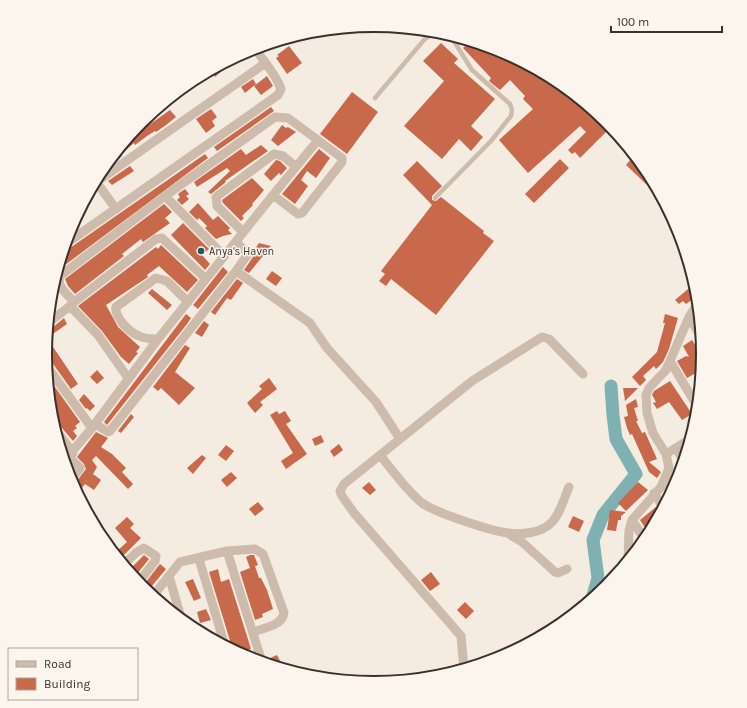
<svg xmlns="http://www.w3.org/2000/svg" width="747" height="708" font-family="Karla,sans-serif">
<rect width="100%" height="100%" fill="#f4ebe1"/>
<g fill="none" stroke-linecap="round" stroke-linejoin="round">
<path stroke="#7fb0b2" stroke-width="13" d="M592 599 598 578 593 540 603 515 636 474 616 439 613 415 611 386"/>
</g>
<path fill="#c8694b" d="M470 41 500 50 513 58 527 71 531 67 556 81 611 127 580 158 575 152 572 154 568 150 586 132 580 126 528 173 499 140 533 109 523 99 525 96 510 80 500 90 489 81 491 78 463 48Z
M441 43 458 59 454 63 495 99 471 126 483 137 471 151 459 139 442 159 404 126 444 81 423 61Z
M289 46 302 63 287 74 276 58 279 56 277 55Z
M220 65 224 69 215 77 211 69Z
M267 76 273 86 261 95 254 86Z
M253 79 256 84 245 93 241 87Z
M352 92 378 112 347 154 320 134Z
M174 94 177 99 163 110 159 106Z
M271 107 274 111 217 151 214 147Z
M211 109 217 117 212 121 215 126 206 133 196 119Z
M170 110 176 117 166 125 156 132 155 131 147 136 135 145 134 143 121 154 122 156 116 161 114 159 111 162 109 160 130 135 131 136 139 132Z
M282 125 286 128 288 127 296 132 278 146 271 140Z
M261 145 268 151 225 181 226 182 211 194 208 192 230 171 227 168 197 187 194 182 241 149 246 155Z
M319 149 330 158 316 178 307 171 301 180 308 186 295 204 282 194Z
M205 154 208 158 57 271 62 251 67 250Z
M560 159 569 168 534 203 525 194Z
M631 159 641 168 643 166 647 171 650 180 646 184 626 165Z
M276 160 280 161 287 168 281 175 279 173 271 181 264 174Z
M417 161 442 186 432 196V200L436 201 441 197 484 231 483 233 494 241 436 315 391 279 386 286 379 281 385 274 381 271 432 205 403 175Z
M130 166 134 171 112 185 108 181Z
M252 178 264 190 252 204 253 205 242 216 244 218 241 221 223 203 222 200Z
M185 189 189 194 186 196 189 199 182 205 177 200 180 197 178 194Z
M198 203 213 220 218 216 230 228 228 230 232 234 223 236 216 239 205 228 207 226 199 218 197 220 189 212Z
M164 204 172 212 165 218 170 223 143 242 141 239 122 254 124 256 75 294 68 286 65 279Z
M183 223 209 249 202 255 210 264 205 270 171 235Z
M259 243 271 246 249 273 244 270 253 257V252Z
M161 245 198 280 187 292 159 266 147 275 148 277 106 305 118 327 140 347 136 352 138 353 129 364 121 357 102 331 78 306 156 247 158 249Z
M223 267 228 272 198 309 193 305 194 304Z
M272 271 282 278 276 286 266 279Z
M237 279 243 283 231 300 227 298 215 315 211 312Z
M694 284 697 296 686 304 683 301 679 304 675 300Z
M152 289 172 305 167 310 148 293Z
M186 314 191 318 187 324 107 425 104 422Z
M665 314 678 318 669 349 663 362 656 369 654 366 643 376 646 380 640 386 632 377 657 352 665 323H663Z
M64 318 67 324 47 338 78 384 71 389 51 361 45 359V356L47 329 52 328Z
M204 321 209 325 202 337 195 333Z
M692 340 702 356 701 370 687 378 677 361 686 356 689 357 683 346Z
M185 345 190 348 175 372 195 388 179 405 161 388 158 391 153 387Z
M97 370 104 378 97 384 90 377Z
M47 376 80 422 75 426 77 428 73 431 77 436 73 441 50 414Z
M269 378 277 389 260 402 263 405 255 413 247 403 262 389 259 386Z
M670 381 692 414 682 420 669 402 657 409 653 403 656 402 652 395 654 391Z
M623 388H638L625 401Z
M84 394 95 406 90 411 87 408 86 409 79 400Z
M636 399 638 407 634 408 638 421H636L642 433 645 432 657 459 649 462 661 472 657 478 649 472 632 434 630 435 627 428 624 417 628 416 626 405Z
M277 411 279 414 285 411 291 421 286 424 307 454 286 469 281 461 293 453 270 415Z
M131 414 134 417 121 433 118 431Z
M96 432 108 438 101 447 112 454 126 468 122 472 133 484 128 489 96 456 92 460 97 467 93 474 101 480 94 490 85 484 77 494 73 486 86 469 84 464 77 457Z
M321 435 324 442 315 446 312 439Z
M339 444 343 450 334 457 330 451Z
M226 445 234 451 226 461 218 455Z
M202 455 206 458 193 474 187 468Z
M231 472 237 478 227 487 221 480Z
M369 482 376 490 370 495 362 488Z
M638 482 648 490 626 511 618 503Z
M258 502 264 509 255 516 249 509Z
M656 507 659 514 649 534 640 520Z
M610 510 626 512 621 516V520H618L616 531 607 530Z
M573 516 584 521 579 532 568 527Z
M127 517 134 524 130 528 141 538 119 560 114 554 127 542 115 528Z
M144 555 149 559 137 574 130 569Z
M250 555H254L258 565 255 566 259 578H261L267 590 273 609 262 614 263 617 255 620 240 572 250 568 246 557Z
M160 564 166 569 147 592 142 587Z
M218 569 221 582 229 579 251 649 238 653 230 649 231 644 209 572Z
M431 572 440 584 430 591 421 580Z
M193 579 201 598 194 601 185 582Z
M465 602 474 611 466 619 457 610Z
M206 609 211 620 200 623 197 612Z
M277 655 281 663 278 664 279 668 270 665 268 659Z"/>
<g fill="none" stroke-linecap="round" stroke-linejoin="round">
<path stroke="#cdbbac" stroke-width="4.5" d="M375 98 424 40 436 31
M435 198 491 141 511 116 512 110 510 104 472 70 452 38"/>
<path stroke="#cdbbac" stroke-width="9" d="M102 178 264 64
M100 187 116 209
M273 195 318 140
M165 196 224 256
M243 232 217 206 216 197 274 154 283 156 295 166
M64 245 278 95 281 89C276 74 263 61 255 48
M236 271 310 323 327 348 376 402 400 439 344 484 340 491 342 496 354 513 461 636 464 669
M74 302 156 239 162 238 206 279
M689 317 701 337
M48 323 70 306
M158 339C151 339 145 339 139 336 129 332 114 317 116 307L156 278 167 281 188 302
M670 361 697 406
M46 365 92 428 158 339 273 195 298 214 302 213 342 162V158L288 118 275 117 165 196 60 276C56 286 67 294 74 302L70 306 98 335 128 378
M95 424 108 432 110 431 236 271 248 254 236 242
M53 426 73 453
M400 439 472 381 542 337 549 339 583 374
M676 448 683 460
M666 454 690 439
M380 455C393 471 406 490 422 503 436 513 491 531 508 533 522 535 541 533 551 523 560 515 564 498 569 487
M68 456 80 468 70 481
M64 461 92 428
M654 493 663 507
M632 520 645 540
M509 534 522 542 555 572 558 573 567 569
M227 551 262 662
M199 559 225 646
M628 560 629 531 632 520 661 487 669 468 666 454 653 433 647 413 646 395 649 388 666 370 689 317 698 303
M123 565 137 552 144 548 156 556 155 561 138 583
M169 576 182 621
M153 596 180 562 227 551 255 549 263 554 284 613C282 626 263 628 253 632"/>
</g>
<circle fill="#1f5a5e" stroke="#fbf5ee" stroke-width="1.5" cx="201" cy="251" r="4"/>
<g text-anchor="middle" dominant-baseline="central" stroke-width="3" stroke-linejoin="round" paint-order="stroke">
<g font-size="11" fill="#3b302b" stroke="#fbf5ee" text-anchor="start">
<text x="209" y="251">Anya's Haven</text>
</g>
</g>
<path d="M0 0H747V708H0ZM52 354a322 322 0 1 1 644 0a322 322 0 1 1-644 0Z" fill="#fbf5ee" fill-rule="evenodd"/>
<path fill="none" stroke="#3b302b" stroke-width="2" d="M52 354a322 322 0 1 1 644 0a322 322 0 1 1-644 0Z"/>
<rect x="8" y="648" width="130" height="52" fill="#fbf5ee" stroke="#aea6a0"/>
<rect x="16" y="661" width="20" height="6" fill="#cdbbac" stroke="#aea6a0"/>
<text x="44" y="668" font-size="12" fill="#3b302b">Road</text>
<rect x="16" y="678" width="20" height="12" fill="#c8694b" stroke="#aea6a0"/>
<text x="44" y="688" font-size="12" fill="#3b302b">Building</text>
<path d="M611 26v6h111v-6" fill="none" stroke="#3b302b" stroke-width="2"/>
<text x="617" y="26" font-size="12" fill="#3b302b" stroke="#fbf5ee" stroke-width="3" paint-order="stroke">100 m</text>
</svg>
